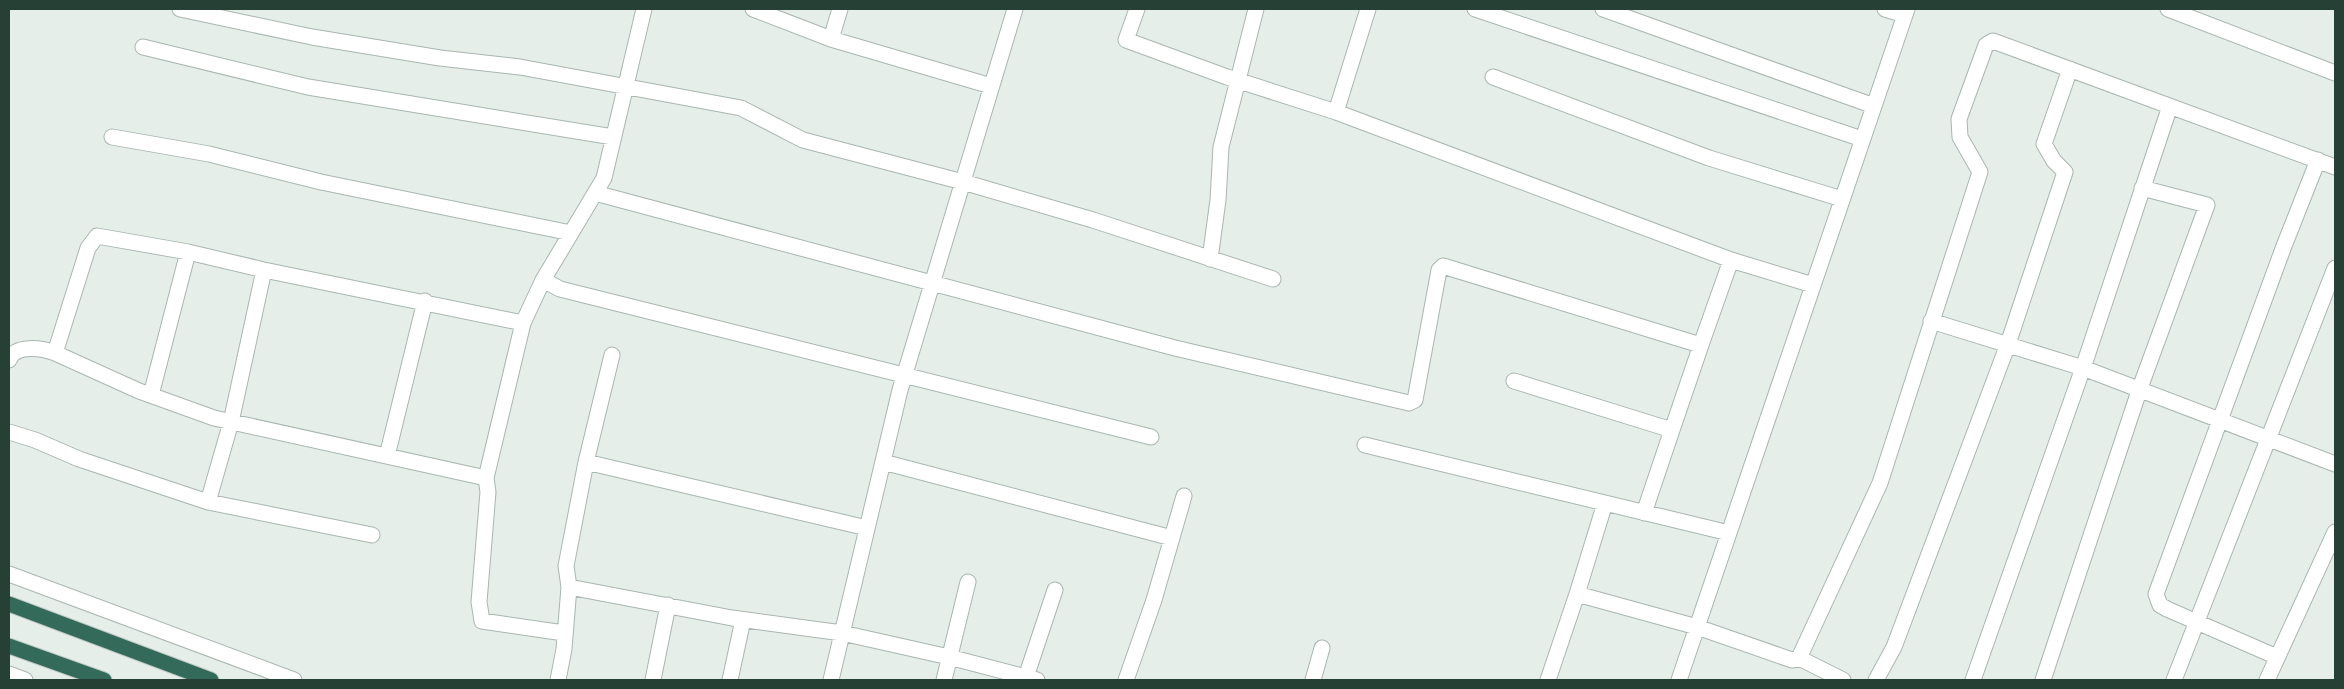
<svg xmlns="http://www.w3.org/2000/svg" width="2344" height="689" font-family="Poppins,sans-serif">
<rect width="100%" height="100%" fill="#e6eeea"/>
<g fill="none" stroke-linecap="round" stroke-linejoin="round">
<g stroke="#a9b6b0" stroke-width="17">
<path id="minor" d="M180 9 312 37 440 58 520 67 741 108 803 140 963 182 1093 220 1273 279
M753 9 831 39 991 86
M1137 9 1126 40 1227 77 1336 112 1731 260
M1475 9 1862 139
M1603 9 1874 106
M1885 9 1905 15
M2168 9 2335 73
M831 39 840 9
M143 47 308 87 613 137
M1493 77 1709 158 1842 199
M1336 112 1368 9
M112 137 209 154 321 182 571 233
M595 193 1175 348 1409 403 1415 400 1439 270 1443 266 1697 344 1702 342 1731 260 1813 285
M1210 259 1218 200 1221 147 1256 9
M543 280 560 289 1151 437
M1931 321 2083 368 2335 464
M9 360C15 344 42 348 55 353
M1514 381 1672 430 1702 342
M151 395 188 252
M9 432 35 440 79 459 208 502 372 535
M1365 445 1729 533
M387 456 425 301
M586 462 867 528
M883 462 1172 538
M486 478 214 418 139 391 55 353 88 248 97 236 188 252 264 270 523 323
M208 502 231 422 264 270
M1644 513 1672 430
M569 587 732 618 842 633 949 657 1037 680
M1577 594 1697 627 1792 660 1799 658 1880 483 1980 172 1960 137 1959 119 1986 45 1993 41 2335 167
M564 633 482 621 479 602 488 492 486 478 523 323 543 280 604 178 644 9
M2277 657 2167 609 2160 605 2156 594 2284 246 2318 160
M1799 658 1843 680
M558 680 564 649 569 587 566 566 586 462 612 355
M653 680 668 605
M730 680 743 620
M831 680 900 390 1015 9
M944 680 968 582
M1025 680 1055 590
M1126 680 1154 600 1184 496
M1313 680 1322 648
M1548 680 1577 594 1605 503
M1679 680 1907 9
M1876 680 1894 647 2008 344 2065 172 2054 161 2044 144 2070 69
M1973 680 2083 368 2170 106
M2043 680 2140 388 2207 205 2142 188
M2174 680 2335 268
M2267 680 2335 532"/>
</g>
<g stroke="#a9b6b0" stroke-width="17">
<path id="tertiary" d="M9 574 294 680
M9 674 25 680"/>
</g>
<g stroke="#c2cac7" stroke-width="17">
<path id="motorway" d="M9 604 211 680
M9 646 104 680"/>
</g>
<use href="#minor" stroke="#fff" stroke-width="15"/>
<use href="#tertiary" stroke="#fff" stroke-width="15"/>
<use href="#motorway" stroke="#336a5a" stroke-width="15"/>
</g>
<rect width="2344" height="689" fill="none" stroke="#264036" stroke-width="20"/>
</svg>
